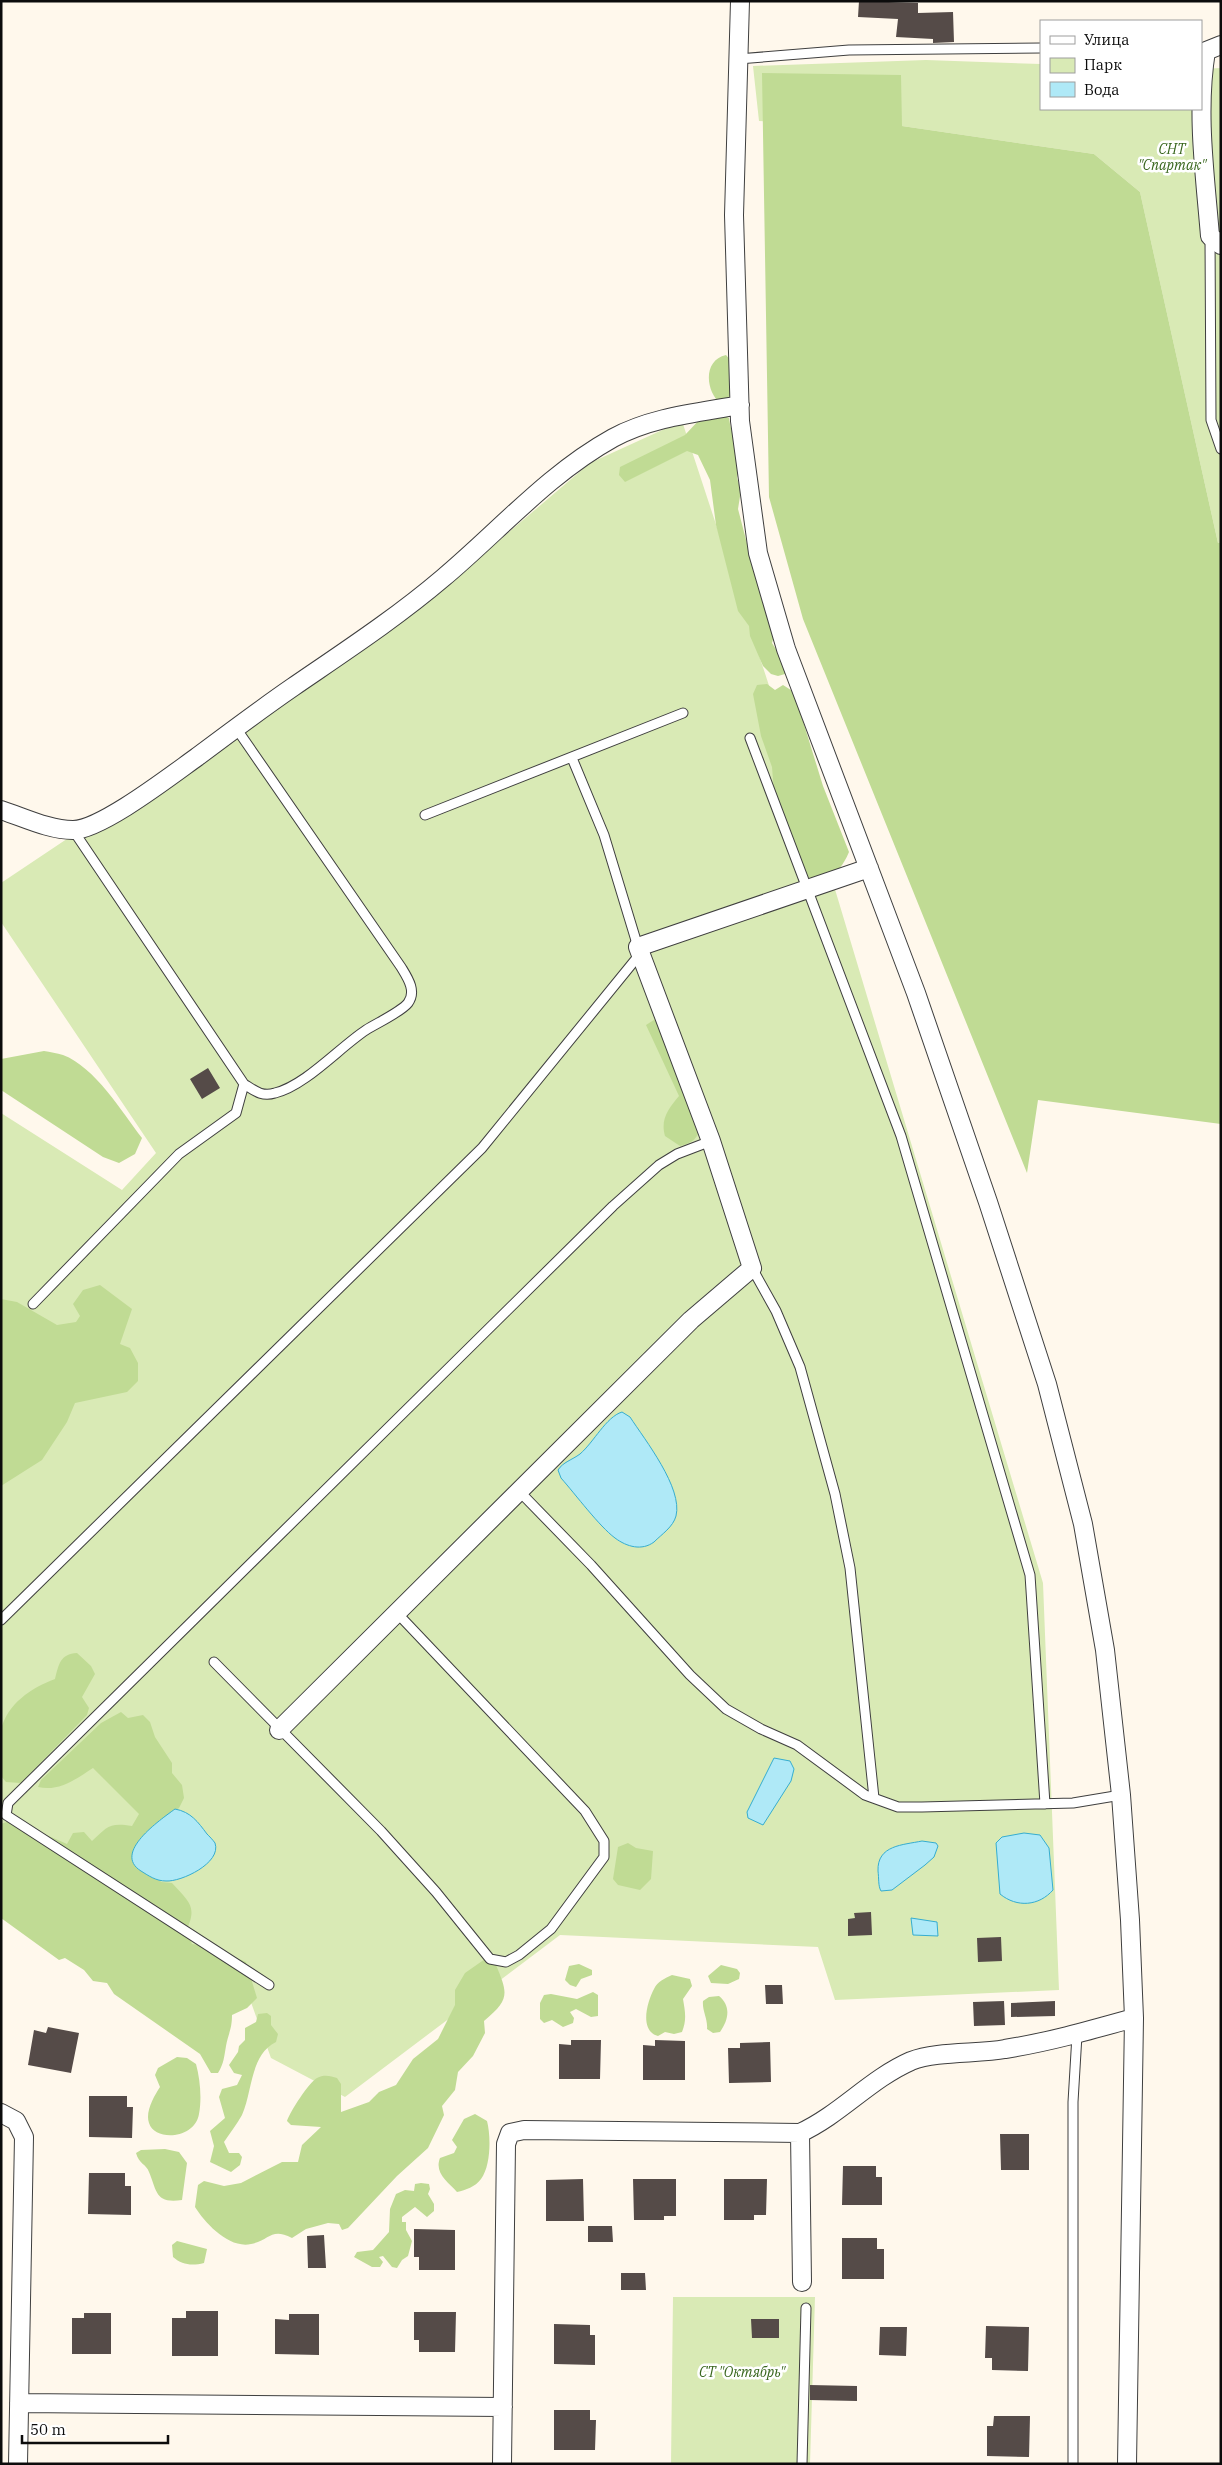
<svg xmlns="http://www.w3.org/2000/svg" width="1222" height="2465" font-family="'IBM Plex Serif',serif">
<rect width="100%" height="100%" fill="#fff8ec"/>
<path fill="#d9eab5" d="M926 60 1041 64V109H1201V69L1221 68V542L1218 543 1140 192 1094 154 902 126 759 121 753 66Z
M682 421 825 856 1043 1583 1059 1990 835 2000 818 1947 560 1935 345 2097 271 2058 243 1980 1 1831V1113L122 1190 156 1153 1 922V883L448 584 590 463Z
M673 2297H815L810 2464H671Z"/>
<path fill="#c0db94" d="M762 73 901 75 902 126 1094 154 1140 192 1218 543 1221 542V1124L1038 1100 1027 1173 803 619 769 497Z
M726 355 732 362 734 393 727 401 721 404C705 391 703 360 726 355Z
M720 414 729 418C730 427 733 434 735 442 738 452 732 455 739 466L737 478 741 490 738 509 757 582 776 628 772 643 785 664V674L778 676 771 674 763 666 750 636 749 626 738 611 716 525 710 480 698 455 687 451 625 482 619 475 620 467 685 435 700 419Z
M767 684 775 690 783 685 794 692 823 786 849 852C837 880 826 877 799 878L776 818 772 767 761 736 753 694 757 685Z
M657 1018 701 1126C698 1138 693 1143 680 1146L665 1136C660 1119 669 1108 679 1096L646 1025Z
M44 1051C50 1052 57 1053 63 1055 95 1067 122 1112 142 1138L135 1154 119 1163 103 1157 1 1090V1059Z
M100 1285 132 1309 120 1344 130 1348 138 1363V1381L127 1392 75 1403 67 1422 42 1460 1 1486V1299L17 1302 57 1325 76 1322 80 1316 73 1304 83 1290Z
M77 1653 91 1666 95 1674 82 1697 89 1708 87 1715 21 1783 6 1782 1 1776C1 1762 0 1744 1 1730 7 1704 31 1688 55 1679 59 1664 60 1654 77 1653Z
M121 1712 128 1718 143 1715 150 1722 155 1737 172 1763V1773L182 1785 184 1798 179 1808 161 1821 154 1870 161 1882 172 1883C189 1902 198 1906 186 1931L192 1944 212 1947 246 1962 257 1998 247 2008 232 2015C232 2030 228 2034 226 2046 224 2057 224 2063 218 2073H211L200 2054 114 1994 107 1983 93 1981 84 1970 65 1958 59 1960 1 1918V1824L12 1820 67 1844 73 1833 84 1832 92 1841C107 1827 109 1822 132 1826L139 1814 93 1768C76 1779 59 1792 38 1787L41 1780 101 1723Z
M628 1843 636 1848 653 1851 651 1879 640 1890 618 1885 613 1879 618 1847Z
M485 1959 496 1965C508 1994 510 1999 484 2021L485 2033 473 2056 458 2072 455 2090 442 2106 444 2115 428 2148 397 2176 348 2228 342 2230 339 2224 328 2223 306 2229 292 2238C271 2227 270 2240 251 2244 229 2249 205 2223 195 2207L198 2185 204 2181 224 2186 241 2183 282 2162H298L302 2145 321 2127 291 2125 287 2121C290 2112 309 2082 317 2078 324 2074 331 2076 337 2078L341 2084V2112L369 2102 379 2092 396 2085 413 2059 438 2039 455 2005V1990L465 1973Z
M579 1964 592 1970V1975L581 1979 576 1987 570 1985 565 1980 569 1966Z
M721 1965 737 1969 740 1973 739 1979 728 1984 711 1983 708 1976Z
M672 1975 690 1979 692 1986 683 1999C685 2011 687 2020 682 2032L674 2034 665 2032 658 2036C639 2031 647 2002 654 1989 657 1982 665 1978 672 1975Z
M593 1992 598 1995V2016L591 2017 576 2009 570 2012 574 2018 573 2023 563 2027 552 2020 544 2023 540 2019V2003L544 1995 551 1994 577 1999Z
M719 1996C731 2006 729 2019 720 2032L713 2033 707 2029C708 2019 702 2011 703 2001L709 1997Z
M267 2013 271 2016V2025L278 2034 276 2042C250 2055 253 2090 242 2115 237 2124 230 2133 224 2142L229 2153H239L242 2157 240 2165 231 2172 210 2162 214 2146 210 2131 225 2118 219 2097 222 2089 237 2085 242 2075 234 2073 229 2065 238 2052 239 2046 245 2040V2028L256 2022 258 2014Z
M177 2057 187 2058 196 2064C200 2079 202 2098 199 2114 195 2139 155 2142 149 2123 145 2112 154 2096 160 2087L155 2075 158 2068Z
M475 2114 487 2121C491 2136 491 2166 481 2179 475 2187 466 2190 457 2192 448 2182 434 2173 440 2158L454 2153 457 2147 452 2140 464 2119Z
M165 2149 179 2152 187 2163 182 2200C155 2204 157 2191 149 2172 146 2164 139 2164 136 2153L141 2150Z
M421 2183 429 2184 430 2189 428 2194 434 2204V2211L427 2217 415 2207 402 2217V2222H406V2230L412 2241 408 2256 402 2260 397 2268 392 2267 383 2256 379 2257 383 2262 380 2267H372L354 2257 357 2252 373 2250 389 2232 390 2209 396 2194 405 2190 414 2191 415 2184Z
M177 2241 207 2249 204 2263C192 2266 182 2265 173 2257L172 2245Z"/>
<path fill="#afe9f7" stroke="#35add0" d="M622 1412 630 1417C645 1440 683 1488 676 1516 673 1527 662 1534 654 1542 642 1551 627 1547 615 1538 599 1526 576 1495 561 1478L558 1470C563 1462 572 1460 580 1454 594 1442 606 1417 622 1412Z
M774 1758 790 1761 794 1769 791 1781 763 1825 748 1818 747 1812Z
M175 1809C191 1812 198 1822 207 1834 209 1836 213 1840 215 1843 222 1863 181 1882 166 1881 156 1881 149 1876 141 1871 112 1853 160 1820 175 1809Z
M1024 1833 1040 1835 1049 1848 1053 1890C1039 1906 1017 1908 1000 1894L996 1843 1002 1837Z
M922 1841 936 1843 938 1846 934 1857 925 1865 892 1890 881 1891C878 1886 879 1878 878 1871 877 1845 903 1845 922 1841Z
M911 1918 937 1922 938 1936 913 1935Z"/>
<path fill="#554b48" d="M859 1 918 3V13L953 12 954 42 933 43V39L896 37 898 19 858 17Z
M208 1068 220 1088 202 1099 190 1079Z
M871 1912 872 1935 848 1936V1919L855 1918 854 1913Z
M1001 1937 1002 1961 978 1962 977 1938Z
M765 1985H782L783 2004H766Z
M1004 2001 1005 2025 974 2026 973 2002Z
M1055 2001V2016L1011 2017V2003Z
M48 2027 79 2033 71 2073 28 2065 34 2030 46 2033Z
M571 2040H601L600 2079H559V2044L571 2045Z
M655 2040 685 2041V2080H643V2045L655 2046Z
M770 2042 771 2082 729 2083 728 2048H740V2043Z
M89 2096H127V2107H133L132 2138 89 2137Z
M1000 2134H1029V2170H1001Z
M843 2166H876V2177H882V2205H842Z
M89 2173H125V2186H131V2215L88 2214Z
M583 2179 584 2221H546V2180Z
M633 2179H676V2216H664V2220H634Z
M724 2179H767L766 2215H754V2220H724Z
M588 2226H612L613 2242H588Z
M414 2229 455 2230V2270H419V2257H414Z
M324 2235 326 2268H308L307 2236Z
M842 2238H877V2249H884V2279H842Z
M621 2273H645L646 2290H621Z
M186 2311H218V2356H172V2318H186Z
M414 2312H456L455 2352H419V2340H414Z
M84 2313H111V2354H72V2318H84Z
M289 2314H319V2355L275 2354V2319L289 2320Z
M751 2319H779V2338H752Z
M554 2324 590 2325V2335H595V2365L554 2364Z
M986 2326 1029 2327 1028 2371 992 2370V2358H985Z
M880 2327H907L906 2356 879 2355Z
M810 2385 857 2386V2401L810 2400Z
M554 2410H590V2420H596L595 2450H554Z
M994 2416H1030L1029 2457 987 2456V2426H993Z"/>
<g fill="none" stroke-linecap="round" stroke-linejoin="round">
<g stroke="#3f3f3f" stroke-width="11">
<path id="service" d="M738 59 849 50 1041 48
M1210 236 1211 420 1221 449
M750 738 901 1136 1030 1575 1045 1804
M572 758 604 835 638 947
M425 815 683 713
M73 830 244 1084C255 1091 262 1097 275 1093 305 1086 340 1047 366 1030 377 1023 401 1012 408 1003 417 991 407 977 401 967L236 728
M752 1268 776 1311 800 1367 835 1494 850 1568 874 1798
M33 1304 179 1154 236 1113 244 1084
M519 1491 591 1565 690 1675 726 1709 761 1729 797 1745 865 1795 898 1807H922L1073 1803 1121 1795
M1 1620 482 1148 640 954
M214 1662 381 1831 436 1892 490 1959 506 1962 519 1955 551 1929 604 1857V1841L585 1811 397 1613
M269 1985 6 1815 8 1803 613 1206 659 1165 677 1154 711 1141
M802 2464 806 2308
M1073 2464V2102L1077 2035"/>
</g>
<g stroke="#3f3f3f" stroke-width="20">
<path id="minor" d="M740 1 734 215 740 421 758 553 786 649 916 993 988 1202 1047 1384 1083 1524 1105 1650 1121 1795 1130 1920 1134 2018 1127 2464
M1221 45 1206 51C1196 112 1205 174 1210 236L1221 245
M1 810C23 817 49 830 73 830 101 830 173 774 197 757 229 733 261 709 293 687 344 652 396 618 443 578 499 531 548 474 613 438 652 417 696 413 740 405
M279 1730 691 1320 752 1268 711 1141 638 947 869 868
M1 2113 16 2121 24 2137 18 2464
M800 2133 802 2282
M19 2403 503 2407
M502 2464 506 2144 510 2133 524 2130 800 2133C841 2114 870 2079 911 2061 936 2051 978 2054 1005 2049 1049 2042 1091 2030 1134 2018"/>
</g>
<use href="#service" stroke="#fff" stroke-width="9"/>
<use href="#minor" stroke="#fff" stroke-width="18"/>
</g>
<g text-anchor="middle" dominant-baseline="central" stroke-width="5" stroke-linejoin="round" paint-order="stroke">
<g font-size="14" font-style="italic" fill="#37651c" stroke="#fff">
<text x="1172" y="149">СНТ<tspan x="1172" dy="16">"Спартак"</tspan></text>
<text x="742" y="2372">СТ "Октябрь"</text>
</g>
</g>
<rect width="1222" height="2465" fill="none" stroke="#0c0c0c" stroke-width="5"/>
<rect x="1040" y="20" width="162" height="90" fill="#ffffff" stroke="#9e9e9e"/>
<rect x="1050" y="36" width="25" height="8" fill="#ffffff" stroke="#9e9e9e"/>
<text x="1084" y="45" font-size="15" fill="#0c0c0c">Улица</text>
<rect x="1050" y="58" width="25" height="15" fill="#d9eab5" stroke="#9e9e9e"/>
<text x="1084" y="70" font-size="15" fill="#0c0c0c">Парк</text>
<rect x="1050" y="82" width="25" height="15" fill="#afe9f7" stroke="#9e9e9e"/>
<text x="1084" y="95" font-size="15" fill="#0c0c0c">Вода</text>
<path d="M22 2435v8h146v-8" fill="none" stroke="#0c0c0c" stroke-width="2.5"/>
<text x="30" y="2435" font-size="15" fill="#0c0c0c" stroke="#ffffff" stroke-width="4" paint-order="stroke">50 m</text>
</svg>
